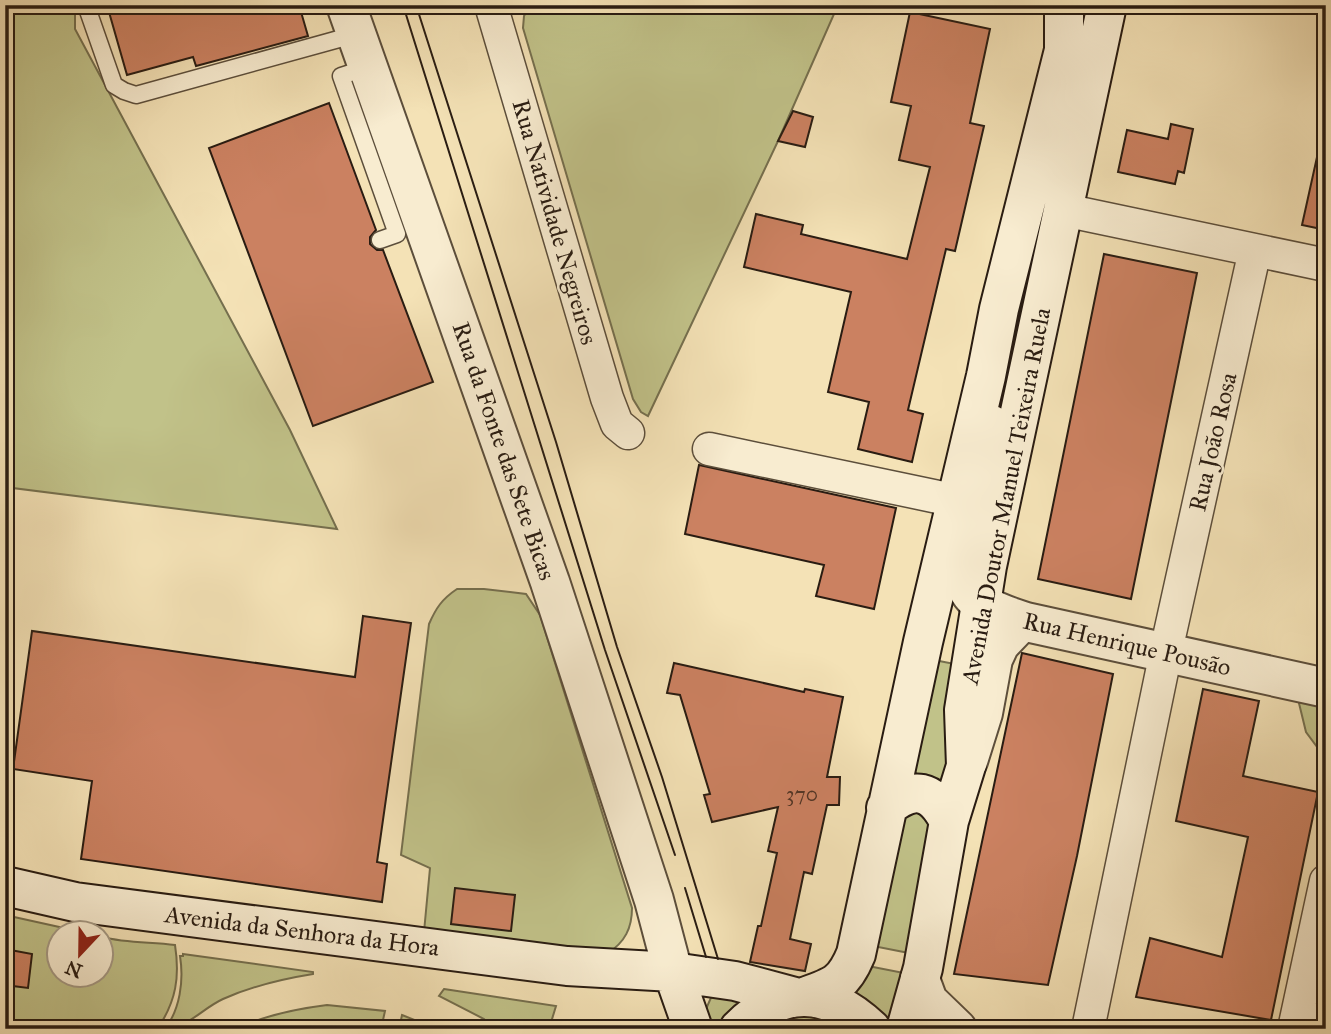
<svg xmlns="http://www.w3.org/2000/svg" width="1331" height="1034" font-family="'IM FELL Great Primer',serif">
<rect width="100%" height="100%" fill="#f4e2b6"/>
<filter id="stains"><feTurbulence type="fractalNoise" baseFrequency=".00286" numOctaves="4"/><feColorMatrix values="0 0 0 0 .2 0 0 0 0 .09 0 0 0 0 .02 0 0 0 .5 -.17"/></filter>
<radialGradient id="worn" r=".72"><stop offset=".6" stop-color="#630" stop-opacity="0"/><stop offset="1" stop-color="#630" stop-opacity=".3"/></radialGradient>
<path fill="#c1c289" stroke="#756f4e" stroke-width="2" d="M50 5H75V29L290 430 337 529 5 487V9L14 11Z
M530 5H838L778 141 648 416 641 412 633 399 523 28 524 16Z
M457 589H484L526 594 540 615 632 908C632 928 625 942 608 953L424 932 430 868 401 855 429 624C436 608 442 599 457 589Z
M934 660 965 666 947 798 908 787Z
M1297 695 1319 703 1326 708V759L1306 732Z
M916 812 931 816 914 954 873 946 904 818Z
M5 915 82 932H60V974H102V937C126 943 149 942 175 945 180 977 176 1001 158 1028L5 1029Z
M183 954 313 972V974C282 979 252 986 223 999 203 1008 186 1029 165 1029 180 1009 184 981 180 956H183Z
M868 966 909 974 898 1029 852 997 862 984Z
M717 984 743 999 732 1010 719 1029H700L699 1025Z
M444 989 556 1006 549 1029H494L484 1019 439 996Z
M327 1005 385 1011 381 1029H236C265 1015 295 1009 327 1005Z
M807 1013 850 1029H761L764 1026Z
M402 1015 437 1029H399Z"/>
<path fill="#cb8161" stroke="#291c12" stroke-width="2" d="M107 5H299L308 36 196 66 193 57 127 75Z
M910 12 990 29 970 123 984 126 955 251 946 249 908 410 923 414 912 462 858 449 869 402 828 392 851 292 744 267 756 214 803 225 801 234 907 259 930 167 899 160 911 106 891 102Z
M329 103 376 230 370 237V244L377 250H383L433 382 313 426 209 148Z
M793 111 813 117 805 147 778 141Z
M1171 124 1193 129 1184 173 1178 171 1175 184 1118 172 1127 130 1168 139Z
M1317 157 1326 158V230L1302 225Z
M1104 254 1197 273 1131 599 1038 579Z
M699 465 896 508 874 609 816 596 824 565 685 534Z
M363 616 411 623 377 862 387 864 382 902 81 859 92 781 13 769 32 631 355 677Z
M1022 653 1113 674 1077 856 1048 985 954 974Z
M674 663 804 692 805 689 843 697 827 777H840L839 805H827L812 874 804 872 790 939 811 944 805 971 750 962 758 926H761L777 853 768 851 778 807 712 822 704 795 710 794 680 695 667 693Z
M1203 689 1259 701 1243 776 1318 792 1271 1020 1136 997 1150 938 1222 957 1248 837 1176 821Z
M455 888 515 895 511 931 451 924Z
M5 949 32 954 28 988 5 985Z"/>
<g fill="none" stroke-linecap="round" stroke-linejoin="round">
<g stroke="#5c4e3b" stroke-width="19">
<path id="service" d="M86 5 114 85 124 91 136 95 357 34
M369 67 341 76 397 234 380 240"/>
</g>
<g stroke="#5c4e3b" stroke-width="35">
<path id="minor" d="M491 5 607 398 617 424 628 433
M1064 210 1326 265
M709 449 957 501
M1170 633 1255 250
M1088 1029 1166 652
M1294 1029 1326 881
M1323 1029 1326 1016"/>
</g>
<g stroke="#5c4e3b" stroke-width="42">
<path id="tertiary" d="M346 5 550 582 654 900 673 972
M992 425 966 573C967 577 966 585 968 589 977 608 1008 616 1026 622L1326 688
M968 761 983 713 993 659 1000 644 1022 621
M920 979 928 1001 957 1029"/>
</g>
<g stroke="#291c12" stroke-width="42">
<path id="secondary" d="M886 808C914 785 932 789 949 821
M5 886 75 902 567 966 673 972 735 981 795 997
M673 972 693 1029
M807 996C835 986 844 983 856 954L923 642 986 376 999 309 1064 50V5
M739 1029C782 985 828 988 871 1029
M906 1029 923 968 949 821 966 766 964 710 987 566 1107 5"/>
</g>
<use href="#service" stroke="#f8ecd0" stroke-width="16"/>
<use href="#minor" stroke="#f8ecd0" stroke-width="32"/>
<use href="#tertiary" stroke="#f8ecd0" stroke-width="38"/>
<use href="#secondary" stroke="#f8ecd0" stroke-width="38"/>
<path stroke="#291c12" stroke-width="2" d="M403 5 605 650 675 855
M416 5 556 442 617 647 662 777 718 959
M685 888 706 957"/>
</g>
<g text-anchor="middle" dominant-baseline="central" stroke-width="5" stroke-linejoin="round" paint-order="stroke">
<g font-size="21" fill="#523526">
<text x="802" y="794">370</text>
</g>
<g font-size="24" fill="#291c12" stroke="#f8ecd0">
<text transform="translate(555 222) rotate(74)">Rua Natividade Negreiros</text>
<text transform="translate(1213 442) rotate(-77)">Rua João Rosa</text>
<text transform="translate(504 451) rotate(71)">Rua da Fonte das Sete Bicas</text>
<text transform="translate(1006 496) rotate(-79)">Avenida Doutor Manuel Teixeira Ruela</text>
<text transform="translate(1127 644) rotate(13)">Rua Henrique Pousão</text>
<text transform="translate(302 931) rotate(7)">Avenida da Senhora da Hora</text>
</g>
</g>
<rect width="1331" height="1034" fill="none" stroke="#f4e2b6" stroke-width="28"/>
<rect x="7" y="7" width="1317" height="1020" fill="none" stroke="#291c12" stroke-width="3.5"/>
<rect x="14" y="14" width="1303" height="1006" fill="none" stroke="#291c12" stroke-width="2"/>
<g transform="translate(80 954) rotate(202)"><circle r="33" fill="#f8ecd0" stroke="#a59984" stroke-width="2"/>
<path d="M0-5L12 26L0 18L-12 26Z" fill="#8f2418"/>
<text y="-10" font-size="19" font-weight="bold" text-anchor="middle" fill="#291c12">N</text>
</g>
<rect width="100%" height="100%" filter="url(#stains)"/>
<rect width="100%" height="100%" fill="url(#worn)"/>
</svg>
